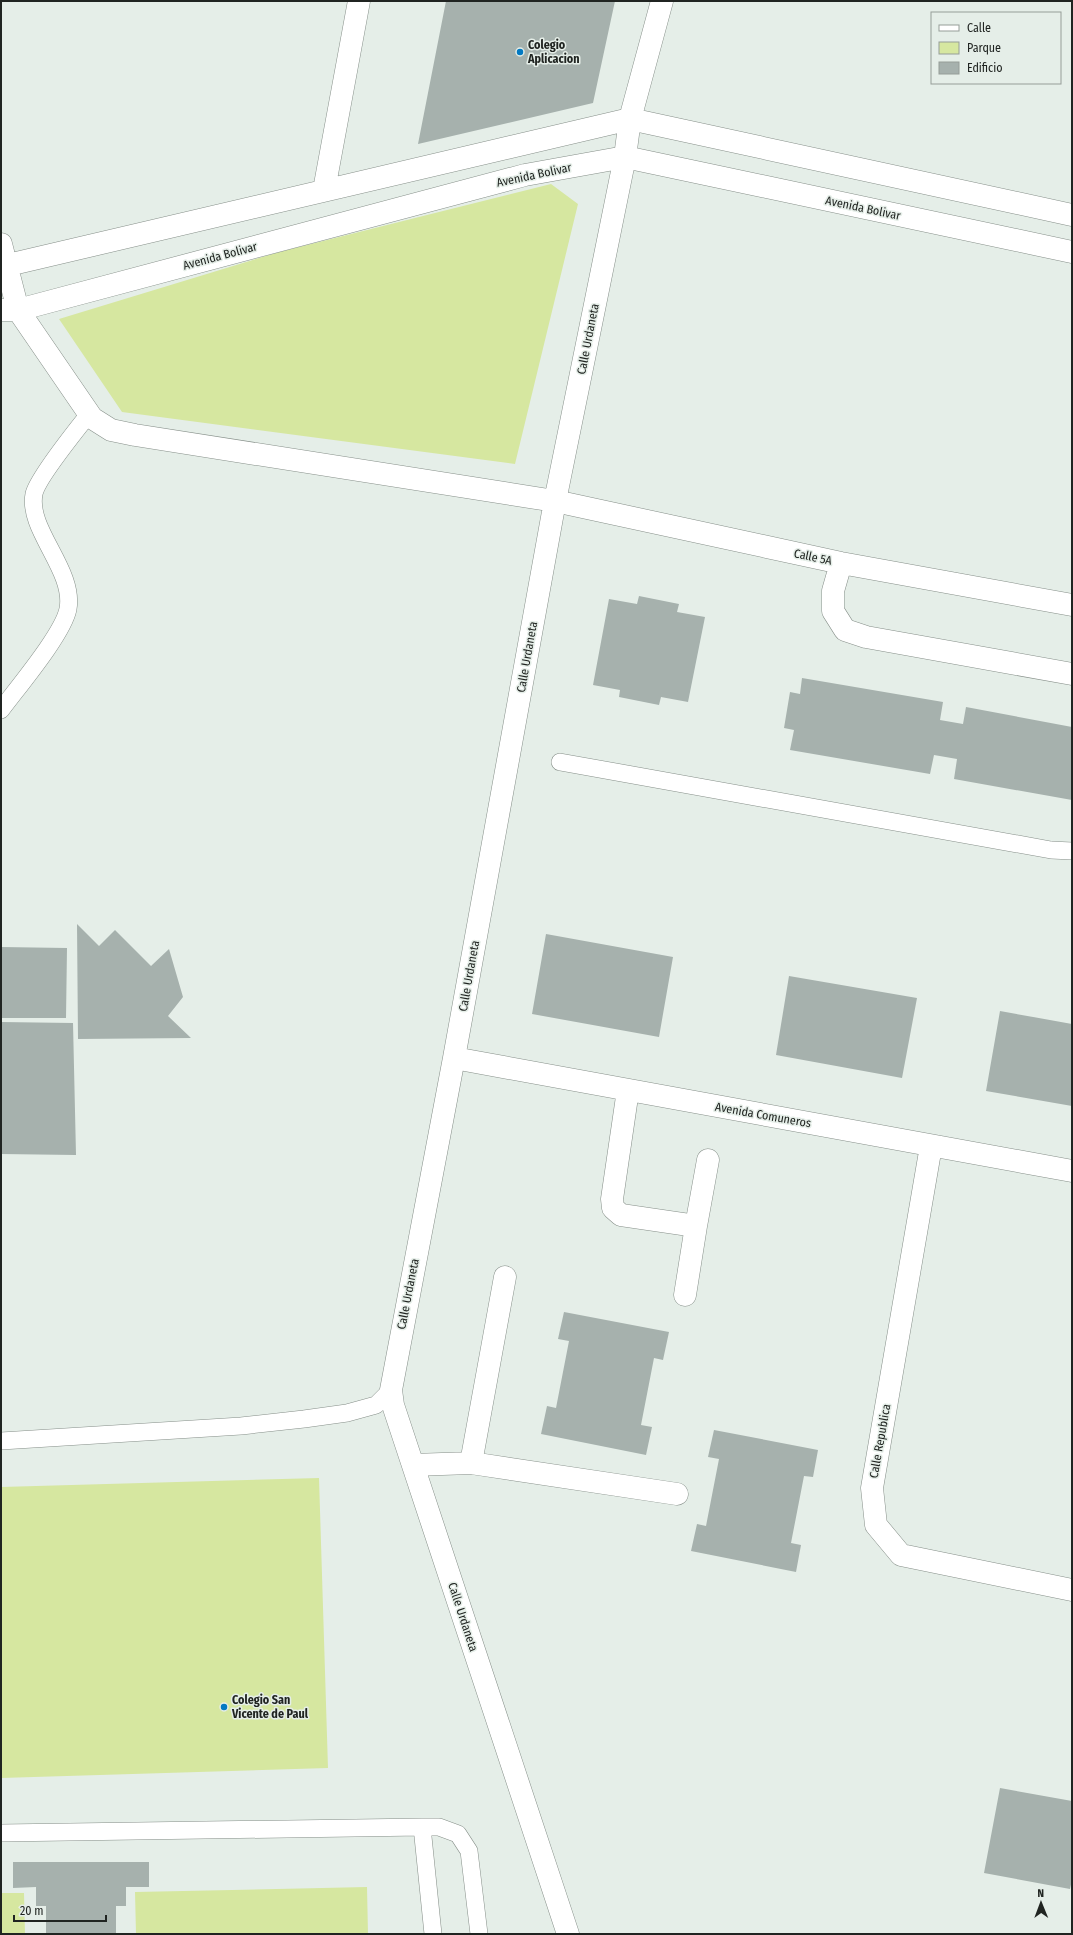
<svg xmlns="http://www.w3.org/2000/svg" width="1073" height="1935" font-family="'Fira Sans Condensed',sans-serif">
<rect width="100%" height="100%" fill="#e5eee8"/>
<path fill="#d6e7a0" d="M551 184 578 204 515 464 122 412 59 319 279 252Z
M319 1478 328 1768 1 1778V1487Z
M367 1887 368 1934H136L135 1892Z
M1 1893H24L25 1934H1Z"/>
<path fill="#a6b1ad" d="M446 1H615L593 103 418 144Z
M639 596 679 604 677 612 705 617 688 702 661 697 659 705 619 697 620 690 593 685 609 599 637 604Z
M802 678 943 702 940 720 963 724 966 707 1072 727V800L954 779 957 759 934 755 930 774 790 750 794 730 784 728 790 692 800 694Z
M77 924 99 946 115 930 151 966 169 949 183 997 168 1016 191 1038 78 1039Z
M546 934 673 957 659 1037 532 1014Z
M1 947 67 948 66 1018H1Z
M789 976 917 998 902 1078 776 1055Z
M1000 1011 1072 1024V1106L986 1091Z
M1 1022 73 1023 76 1155 1 1154Z
M564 1312 669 1332 663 1360 654 1358 641 1425 652 1427 646 1455 541 1434 547 1406 556 1408 569 1341 558 1339Z
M714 1430 818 1450 813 1477 804 1476 791 1543 801 1545 796 1572 691 1551 697 1524 706 1526 719 1459 708 1457Z
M1000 1788 1072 1801V1880L1070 1889 984 1873Z
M13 1862H149V1887H126V1906H116V1934H46V1906H36V1887L13 1888Z"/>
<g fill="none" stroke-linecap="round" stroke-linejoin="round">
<g stroke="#868f89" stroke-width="18">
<path id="lane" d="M1 710C18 687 63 634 68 609 75 570 27 530 34 494 37 479 77 429 89 414
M560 762 1051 850 1072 851
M1 1441 241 1426 304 1419 347 1413 376 1405 391 1390
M422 1827H439L458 1834 469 1851 479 1934
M1 1833 422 1827 433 1934"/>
</g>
<g stroke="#868f89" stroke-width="23">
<path id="street" d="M324 190 359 1
M1 244 18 310 92 418 111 430 135 435 555 501 841 563 1072 605
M1 265H8L630 119 1072 215
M1 310H18L525 175 625 157 1072 252
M841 563 833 591V611L845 630 866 637 1072 674
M454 1058 1072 1171
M628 1090 612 1199 613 1208 621 1215 696 1226 708 1160
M931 1146 872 1488 876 1525 901 1555 1072 1590
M685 1295 696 1226
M471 1463 505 1277
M413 1465 471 1463 677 1494
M568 1934 393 1405 391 1390 454 1058 555 501 625 157 630 119 662 1"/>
</g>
<use href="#lane" stroke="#fff" stroke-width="17"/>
<use href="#street" stroke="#fff" stroke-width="22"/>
</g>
<g fill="#0279c2" stroke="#e5eee8" stroke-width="1.5">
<circle cx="520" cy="52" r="4"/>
<circle cx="224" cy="1707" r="4"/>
</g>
<g text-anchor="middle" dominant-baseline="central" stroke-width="3" stroke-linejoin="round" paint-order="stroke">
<g font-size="12" font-weight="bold" fill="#202421" stroke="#e5eee8" text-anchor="start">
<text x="528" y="45">Colegio<tspan x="528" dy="14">Aplicacion</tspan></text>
<text x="232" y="1700">Colegio San<tspan x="232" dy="14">Vicente de Paul</tspan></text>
</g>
<g font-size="12" fill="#202421" stroke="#e5eee8">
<text transform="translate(534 175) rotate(-12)">Avenida Bolivar</text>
<text transform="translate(863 208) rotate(12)">Avenida Bolivar</text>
<text transform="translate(220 256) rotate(-15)">Avenida Bolivar</text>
<text transform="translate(588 339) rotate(-79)">Calle Urdaneta</text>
<text transform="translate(813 557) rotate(12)">Calle 5A</text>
<text transform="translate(527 657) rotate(-80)">Calle Urdaneta</text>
<text transform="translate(469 976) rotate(-80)">Calle Urdaneta</text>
<text transform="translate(763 1115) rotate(10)">Avenida Comuneros</text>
<text transform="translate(408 1294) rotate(-79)">Calle Urdaneta</text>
<text transform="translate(880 1441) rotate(-80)">Calle Republica</text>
<text transform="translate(463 1617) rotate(72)">Calle Urdaneta</text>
</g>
</g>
<rect width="1073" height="1935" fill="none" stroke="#202421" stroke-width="4"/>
<rect x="931" y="12" width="130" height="72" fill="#e5eee8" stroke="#969d98"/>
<rect x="939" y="25" width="20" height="6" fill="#ffffff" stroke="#969d98"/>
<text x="967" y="32" font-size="12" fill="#202421">Calle</text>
<rect x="939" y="42" width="20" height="12" fill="#d6e7a0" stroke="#969d98"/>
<text x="967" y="52" font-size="12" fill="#202421">Parque</text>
<rect x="939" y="62" width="20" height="12" fill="#a6b1ad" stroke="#969d98"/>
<text x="967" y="72" font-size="12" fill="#202421">Edificio</text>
<g transform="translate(1041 1903) rotate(359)" stroke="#e5eee8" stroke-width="3" paint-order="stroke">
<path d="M0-3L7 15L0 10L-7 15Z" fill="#202421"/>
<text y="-6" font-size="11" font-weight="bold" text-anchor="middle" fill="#202421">N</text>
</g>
<path d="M14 1915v6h92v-6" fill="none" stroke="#202421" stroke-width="2"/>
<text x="20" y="1915" font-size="12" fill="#202421" stroke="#e5eee8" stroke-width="3" paint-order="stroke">20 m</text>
</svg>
